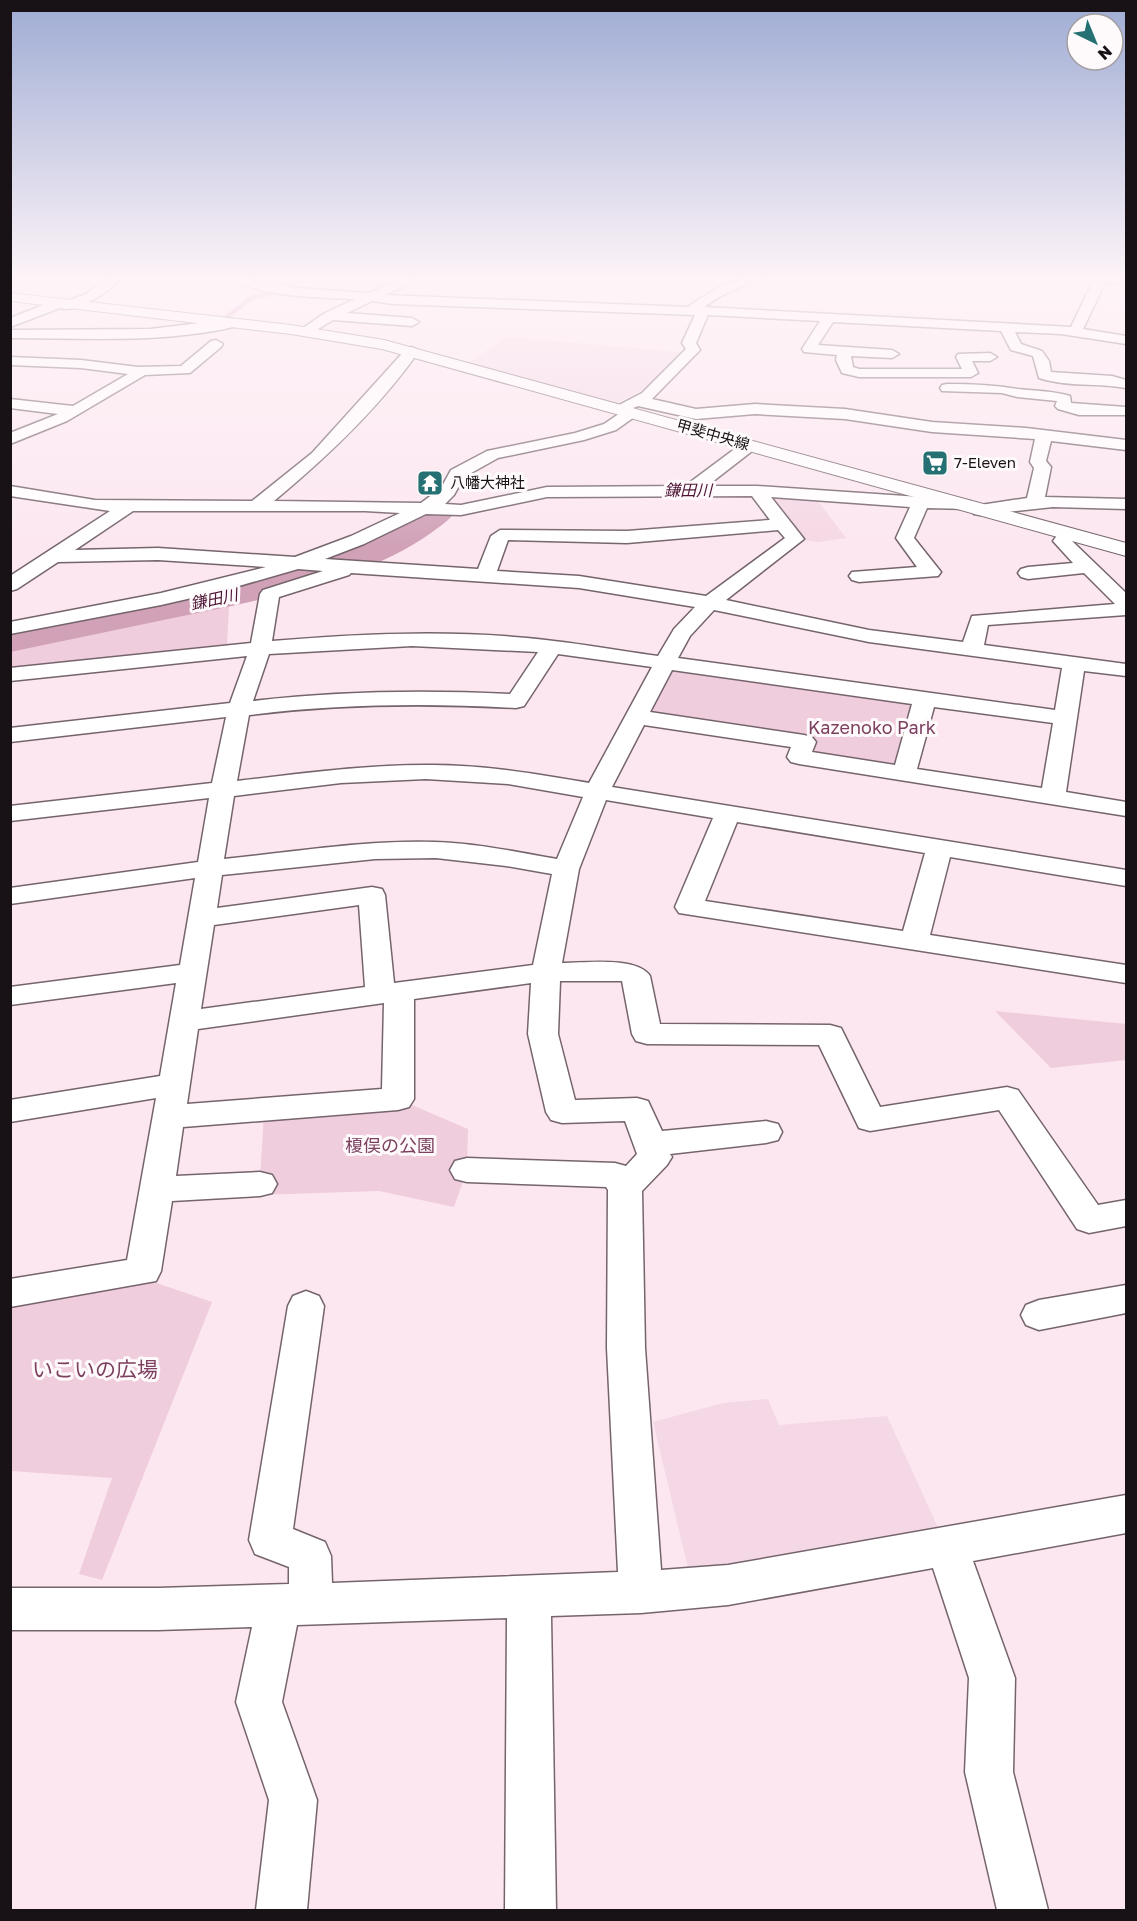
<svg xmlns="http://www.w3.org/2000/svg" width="1137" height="1921" font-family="'Golos Text','Noto Sans JP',sans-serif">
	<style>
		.built { fill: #f5d8e5 }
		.green { fill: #f0cddd }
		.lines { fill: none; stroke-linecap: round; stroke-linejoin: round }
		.stream { stroke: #d1a1b7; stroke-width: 4.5 }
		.river { fill: #d1a1b7; fill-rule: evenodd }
		.minor-casing { stroke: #75646c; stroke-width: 3 }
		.major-casing { stroke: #75646c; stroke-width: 2 }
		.minor { fill: #fff; fill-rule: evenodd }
		.major { fill: #fff; fill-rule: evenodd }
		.labels { text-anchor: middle; stroke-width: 6; stroke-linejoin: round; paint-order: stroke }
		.far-street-label { font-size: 15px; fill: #181115; stroke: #fefafc }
		.far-poi-label { font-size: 15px; fill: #181115; stroke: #fefafc; text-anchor: start }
		.far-water-label { font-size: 16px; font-style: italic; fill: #4d1535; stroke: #fefafc }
		.park-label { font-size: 18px; fill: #7d405f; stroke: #fefafc }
		.near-park-label { font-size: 21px; fill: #7d405f; stroke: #fefafc }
	</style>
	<rect width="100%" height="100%" fill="#fce7f0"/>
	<g class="built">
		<path d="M 507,337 L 690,353 L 654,383 L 616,404 L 466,364 Z"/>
		<path d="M 757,491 L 815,497 L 846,538 L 818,542 L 795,539 Z"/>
		<path d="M 768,1399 L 779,1425 L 887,1416 L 947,1547 L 688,1568 L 653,1422 L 723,1403 Z"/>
	</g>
	<g class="green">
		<path d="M 211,607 L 229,607 L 227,644 L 11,668 L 11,647 Z"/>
		<path d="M 669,664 L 913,698 L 905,770 L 810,754 L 808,741 L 642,715 Z"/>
		<path d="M 995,1011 L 1126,1024 L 1126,1060 L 1051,1068 Z"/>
		<path d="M 398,1099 L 468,1129 L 467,1170 L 454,1207 L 379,1191 L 259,1195 L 264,1114 Z"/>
		<path d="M 142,1278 L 212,1302 L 102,1580 L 79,1574 L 112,1478 L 11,1471 L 10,1297 Z"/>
	</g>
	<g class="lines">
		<g class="stream">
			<path d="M 696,313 L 700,314 L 703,308 L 728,291"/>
			<path d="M 217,325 L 251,298 L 278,292"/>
		</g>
		<path class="river" d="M 439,502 L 451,505 L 455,512 C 449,521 440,526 431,533 C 360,584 240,604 154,622 C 106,632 58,642 10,652 L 10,629 L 245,581 L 315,562 L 393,529 L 427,505 Z"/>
		<defs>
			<g id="minor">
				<path d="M 107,279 L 120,279 C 110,291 76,314 60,308 L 10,327 L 10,318 L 51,302 L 61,303 L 86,294 Z"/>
				<path d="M 236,279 L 253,279 L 297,288 L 369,293 L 400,279 L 415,279 L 413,282 L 385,295 L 688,307 C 708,293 728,279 753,279 L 751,282 L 717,298 L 704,307 L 1071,327 L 1094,279 L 1126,279 L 1126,284 L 1105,283 L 1083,329 L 1126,336 L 1126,344 L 1061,334 L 1015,332 L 1021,344 L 1042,351 L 1049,361 L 1051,372 L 1112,376 L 1126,380 L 1126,388 C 1098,383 1066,387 1039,378 L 1033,356 L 1011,350 L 1001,331 L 833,322 L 818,345 L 892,350 L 899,354 L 892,358 L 851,356 L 853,367 L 859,369 L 962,369 L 956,357 L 958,354 L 990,353 L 997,357 L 990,361 L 972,361 L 978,373 L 971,377 L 859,377 L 842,373 L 836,360 L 837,355 L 804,352 L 802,349 L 820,321 L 708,315 L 696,343 L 700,350 L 652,399 L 696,409 L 755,404 L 845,409 L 932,422 L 1026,428 L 1126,440 L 1126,450 L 1051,441 L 1046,461 L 1051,467 L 1045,497 L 1126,499 L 1126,509 L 1053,507 L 980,515 L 974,514 L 971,510 L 974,506 L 1027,498 L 1034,468 L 1030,462 L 1035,439 L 932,432 L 845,419 L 755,414 L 696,419 L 638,406 L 633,408 L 640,412 L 637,415 L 616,430 L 584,440 L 498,458 L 464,477 L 454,495 L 445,504 L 461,505 L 547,487 L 685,486 L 744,442 L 750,440 L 758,445 L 756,448 L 707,486 L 757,486 L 964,500 L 970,501 L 973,505 L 970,509 L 927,508 L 914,538 L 941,572 L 938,576 L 859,582 L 852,580 L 849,576 L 852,572 L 917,567 L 896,538 L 910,507 L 771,497 L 804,539 L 726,600 L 869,630 L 963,642 L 972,616 L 1115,604 L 1084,573 L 1028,579 L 1021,577 L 1018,573 L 1021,569 L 1028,567 L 1073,563 L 1053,541 C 1059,532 1065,527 1075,530 L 1078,534 L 1072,541 L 1126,593 L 1126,615 L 988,625 L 984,645 L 1126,664 L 1126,676 L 1084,671 L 1066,792 L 1126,802 L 1126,816 L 799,764 L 791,762 L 787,757 L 791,747 L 644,725 L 612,787 L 1126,870 L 1126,886 L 950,857 L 930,935 L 1126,965 L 1126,983 L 679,913 L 675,907 L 713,818 L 606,800 L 579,869 L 562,963 C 584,963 637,956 650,976 L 660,1024 L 830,1025 L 841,1028 L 880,1107 L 1007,1087 L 1018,1090 L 1098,1205 L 1126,1200 L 1126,1226 L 1089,1233 L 1077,1229 L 999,1110 L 870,1131 L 859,1128 L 819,1045 L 647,1044 L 636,1041 L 632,1034 L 622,981 L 560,981 L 558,1034 L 575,1100 L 637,1098 L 648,1101 L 662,1131 L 766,1121 L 778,1124 L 782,1132 L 778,1140 L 766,1143 L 670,1154 L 672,1157 L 667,1165 L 642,1191 L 645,1348 L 661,1570 L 728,1565 L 1126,1495 L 1126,1533 L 973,1561 L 1015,1678 L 1013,1772 L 1048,1910 L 997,1910 L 965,1772 L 969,1678 L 933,1568 L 728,1605 L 641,1613 L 551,1616 L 556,1910 L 505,1910 L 507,1618 L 297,1625 L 282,1702 L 317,1800 L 307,1910 L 256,1910 L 269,1800 L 236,1702 L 252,1627 L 158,1630 L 10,1630 L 10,1588 L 158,1588 L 289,1584 L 289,1567 L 255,1554 L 249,1540 L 288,1306 L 293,1296 L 306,1291 L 319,1296 L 324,1306 L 293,1529 L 325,1542 L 331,1556 L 332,1583 L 618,1572 L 607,1348 L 608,1190 L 606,1187 L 467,1182 L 455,1179 L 450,1170 L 455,1161 L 467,1158 L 615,1163 L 626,1166 L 637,1154 L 625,1121 L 562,1123 L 551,1120 L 546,1112 L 528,1034 L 531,983 L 414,999 L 414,1099 L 409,1107 L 398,1110 L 183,1127 L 176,1176 L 260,1172 L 272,1175 L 277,1184 L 272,1193 L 260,1196 L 172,1201 L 161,1271 L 156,1281 L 10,1307 L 10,1279 L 127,1260 L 156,1098 L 10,1122 L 10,1100 L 160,1076 L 176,983 L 10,1005 L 10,987 L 180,965 L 195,878 L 10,904 L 10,888 L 198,862 L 209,798 L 10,821 L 10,806 L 212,783 L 226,717 L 10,742 L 10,728 L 230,703 L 247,656 L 10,681 L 10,668 L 251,643 L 260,594 L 263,590 L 323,571 L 298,569 L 218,592 L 161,605 L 10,634 L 10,622 L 161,593 L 266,567 L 158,560 L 58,562 L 17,589 L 10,591 L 10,576 L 110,511 L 10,496 L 10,486 L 95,500 L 252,501 L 312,453 L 407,348 L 412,347 L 419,351 C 379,408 327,457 274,501 L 421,503 L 441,488 L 451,470 L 487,451 L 575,433 L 604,424 L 626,409 L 619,405 L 642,393 L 686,349 L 682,343 L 695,315 L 393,304 L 372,301 L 347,313 L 412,318 L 419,322 L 412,326 L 333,320 L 308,335 L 301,331 L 303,328 L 325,313 L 355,299 C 328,298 255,297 236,279 ZM 752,496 L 770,520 L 627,531 L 500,530 L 491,536 L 478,569 L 325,559 L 364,544 L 426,514 L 461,515 L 547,497 ZM 133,511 L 365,511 L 400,513 L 351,536 L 295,557 L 158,548 L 75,550 ZM 778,530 L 785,538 L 706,596 L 579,576 L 497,571 L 508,540 L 627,543 ZM 351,573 L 579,588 L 695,607 L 674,629 L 658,656 C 615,650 571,642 527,638 C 443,630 357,634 272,641 L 279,597 L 349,575 ZM 714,610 L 869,642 L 1062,668 L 1055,710 L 678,658 L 690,636 ZM 412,646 L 538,652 L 510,694 C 424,690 339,691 253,701 L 269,654 ZM 558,654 L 652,667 L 589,783 C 535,774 480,764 425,765 C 362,765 299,774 237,781 L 249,715 C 338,704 427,703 516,708 L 524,706 ZM 672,670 L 912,704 L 895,765 L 812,752 L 816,742 L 812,737 L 804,735 L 650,712 ZM 934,707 L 1053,723 L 1042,788 L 917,769 ZM 426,779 L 508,784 L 583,797 L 557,859 C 517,852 475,843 434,842 C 364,840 294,852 224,859 L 234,796 L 341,783 ZM 737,822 L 925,853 L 903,931 L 705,901 ZM 436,858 L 506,866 L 552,874 L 533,965 L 394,983 L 385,895 L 382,889 L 372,887 L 217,908 L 222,875 L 375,859 ZM 359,905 L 365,987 L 201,1009 L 214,925 ZM 384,1003 L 382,1089 L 187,1104 L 198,1029 Z"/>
				<path d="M 233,319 L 240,323 L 238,326 C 164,344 85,338 10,338 L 10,330 L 150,329 Z"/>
				<path d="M 216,340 L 223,344 L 221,347 L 190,373 L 145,375 L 67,421 L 10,444 L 10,433 L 58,414 L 10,408 L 10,399 L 73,406 L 128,374 L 81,368 L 10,365 L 10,357 L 81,360 L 138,367 L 181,366 L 211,341 Z"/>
				<path d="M 947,384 C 972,384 994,385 1018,389 C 1036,391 1053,391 1070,396 L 1071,403 L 1126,407 L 1126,415 L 1079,415 L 1058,409 L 1055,406 L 1057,401 L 1017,397 L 1002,393 L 942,391 L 940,388 L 942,385 Z"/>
				<path d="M 1126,1285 L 1126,1313 L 1039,1330 L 1026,1325 L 1021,1315 L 1026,1305 L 1039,1300 Z"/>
			</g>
			<path id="major" d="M 10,293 L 291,325 L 384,340 L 1126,543 L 1126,556 L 382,349 L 291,334 L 10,301 Z"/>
		</defs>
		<use href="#minor" class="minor-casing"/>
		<use href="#major" class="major-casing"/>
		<use href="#minor" class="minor"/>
		<use href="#major" class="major"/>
	</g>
	<linearGradient id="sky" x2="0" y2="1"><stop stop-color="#9facd4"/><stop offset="0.51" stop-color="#fef4f8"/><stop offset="1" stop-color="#fef4f8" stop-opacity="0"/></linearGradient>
	<rect width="1137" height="547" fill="url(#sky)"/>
	<defs>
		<symbol id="supermarket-square" viewBox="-11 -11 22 22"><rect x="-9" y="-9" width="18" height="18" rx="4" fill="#257073" stroke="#fefafc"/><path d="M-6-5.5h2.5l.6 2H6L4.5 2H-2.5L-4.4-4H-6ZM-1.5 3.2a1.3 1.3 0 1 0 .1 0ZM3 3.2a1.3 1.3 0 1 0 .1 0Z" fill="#fff"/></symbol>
		<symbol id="temple-square" viewBox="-11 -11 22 22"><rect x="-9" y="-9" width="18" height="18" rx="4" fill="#257073" stroke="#fefafc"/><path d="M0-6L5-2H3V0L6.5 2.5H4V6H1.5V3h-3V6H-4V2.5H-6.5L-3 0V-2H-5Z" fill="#fff"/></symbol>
	</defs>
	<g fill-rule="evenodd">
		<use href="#supermarket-square" x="920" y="448" width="30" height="30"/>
		<use href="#temple-square" x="415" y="468" width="30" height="30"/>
	</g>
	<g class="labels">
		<g class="far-street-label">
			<text transform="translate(713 435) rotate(16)" y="5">甲斐中央線</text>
		</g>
		<g class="far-poi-label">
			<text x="954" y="468">7-Eleven</text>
			<text x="450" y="488">八幡大神社</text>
		</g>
		<g class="far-water-label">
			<text x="688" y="496">鎌田川</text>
			<text transform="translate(214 599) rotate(-12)" y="6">鎌田川</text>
		</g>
		<g class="park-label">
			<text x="872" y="734">Kazenoko Park</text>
			<text x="390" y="1152">榎俣の公園</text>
		</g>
		<g class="near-park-label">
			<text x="95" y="1377">いこいの広場</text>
		</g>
	</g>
	<rect width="1137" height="1921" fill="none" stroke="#181115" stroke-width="24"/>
	<g transform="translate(1095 42) rotate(137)"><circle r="28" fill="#fefafc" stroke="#a29da0" stroke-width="1.5"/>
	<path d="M0-4.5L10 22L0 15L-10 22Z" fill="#257073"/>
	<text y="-9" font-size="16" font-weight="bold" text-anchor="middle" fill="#181115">N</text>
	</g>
</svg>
